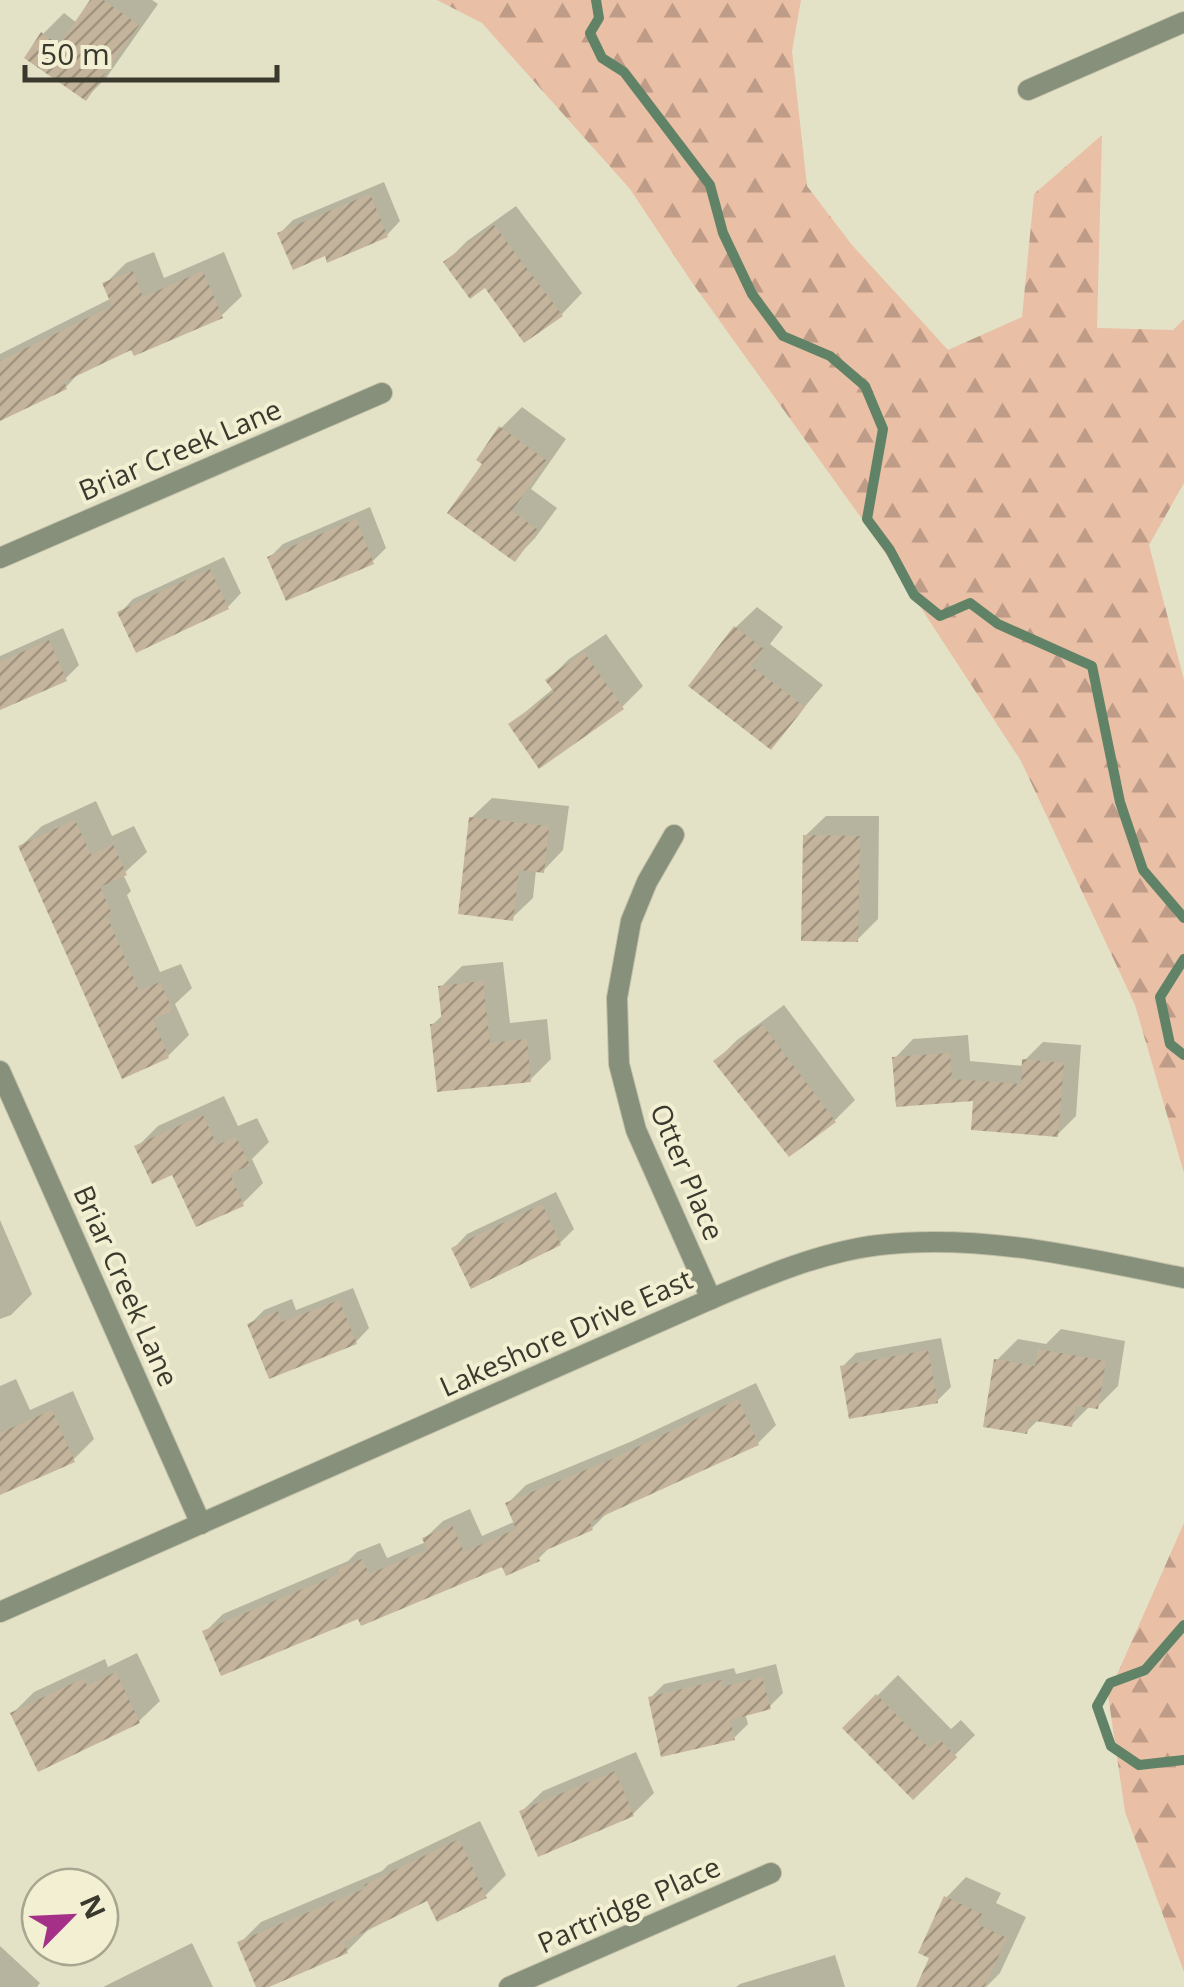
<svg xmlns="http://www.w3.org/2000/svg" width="1184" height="1987" font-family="'Open Sans',sans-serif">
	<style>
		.forest { fill: url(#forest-firs) }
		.shadow { fill: #0003 }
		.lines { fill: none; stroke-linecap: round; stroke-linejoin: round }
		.stream { stroke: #608266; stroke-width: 10 }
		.building { fill: url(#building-hatch) }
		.street-casing { stroke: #c2c0a8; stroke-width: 22 }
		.street { stroke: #86907a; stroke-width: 20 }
		.labels { text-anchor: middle; stroke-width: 8; stroke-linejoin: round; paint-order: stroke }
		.street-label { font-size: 28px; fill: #3a392e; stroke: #f2efd2 }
	</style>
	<defs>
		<pattern id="forest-firs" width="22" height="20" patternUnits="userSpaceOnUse" patternTransform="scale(2.5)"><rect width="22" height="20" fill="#e9bfa5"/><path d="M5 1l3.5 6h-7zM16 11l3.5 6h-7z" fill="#be9c87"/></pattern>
		<pattern id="building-hatch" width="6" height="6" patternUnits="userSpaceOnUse" patternTransform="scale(2.5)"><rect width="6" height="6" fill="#c4b49c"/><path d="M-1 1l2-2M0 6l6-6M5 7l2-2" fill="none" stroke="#a09380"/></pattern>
	</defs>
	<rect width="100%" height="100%" fill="#e4e2c6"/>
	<g class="forest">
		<path d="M 437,0 L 801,0 L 792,51 L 807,186 L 852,245 L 948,350 L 1022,317 L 1034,194 L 1102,135 L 1097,328 L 1173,330 L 1184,319 L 1184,483 L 1149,545 L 1184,680 L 1184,1173 L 1135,1005 L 1021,761 L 872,533 L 691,281 L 630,189 L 482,23 Z"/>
		<path d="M 1184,1523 L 1184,1972 L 1125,1812 L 1108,1695 Z"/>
	</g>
	<g class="shadow">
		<path d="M 93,0 L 152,0 L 158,4 L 106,78 L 86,98 L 43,34 L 64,13 L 77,23 Z"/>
		<path d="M 384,182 L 400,221 L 387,235 L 280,233 L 293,220 Z"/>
		<path d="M 516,206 L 582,293 L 562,314 L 525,340 L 485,285 L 446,262 L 467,241 Z"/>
		<path d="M 154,252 L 164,278 L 224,252 L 242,296 L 221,316 L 132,346 L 81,371 L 66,387 L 0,418 L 0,354 L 112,298 L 105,284 L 126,263 Z"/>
		<path d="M 522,407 L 566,439 L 531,489 L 557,508 L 535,538 L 515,559 L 485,464 L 501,428 Z"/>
		<path d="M 370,507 L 386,548 L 373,561 L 270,557 L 283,544 Z"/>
		<path d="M 224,557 L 241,593 L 228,607 L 120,613 L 133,599 Z"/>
		<path d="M 757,607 L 783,627 L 770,644 L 823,685 L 771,747 L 692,685 L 736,627 Z"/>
		<path d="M 63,628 L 79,665 L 65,679 L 0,707 L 0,656 Z"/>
		<path d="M 606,634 L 643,686 L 622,707 L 511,724 L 554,688 L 548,680 L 569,659 Z"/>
		<path d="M 492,798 L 569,806 L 563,850 L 543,871 L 536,870 L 533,898 L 512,918 L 471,818 Z"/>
		<path d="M 96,801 L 112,836 L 134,826 L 147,852 L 123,874 L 131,891 L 127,895 L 160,972 L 181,964 L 192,988 L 175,1004 L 189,1035 L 168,1056 L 21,846 L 42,826 Z"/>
		<path d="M 826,816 L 879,816 L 878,919 L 857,940 L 805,836 Z"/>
		<path d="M 503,962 L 510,1023 L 547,1019 L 551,1059 L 530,1080 L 432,1025 L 444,1014 L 441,987 L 462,966 Z"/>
		<path d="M 784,1005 L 855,1100 L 834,1121 L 716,1061 L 737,1040 Z"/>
		<path d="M 968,1035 L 970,1061 L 1024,1066 L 1025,1060 L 1043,1042 L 1081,1045 L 1076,1116 L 1057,1135 L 895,1058 L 913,1039 Z"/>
		<path d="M 224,1096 L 238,1126 L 257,1118 L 269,1142 L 252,1159 L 263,1183 L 242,1204 L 173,1171 L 137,1147 L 158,1126 Z"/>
		<path d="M 556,1192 L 574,1229 L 560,1243 L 454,1248 L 467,1234 Z"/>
		<path d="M 0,1220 L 32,1294 L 11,1315 L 0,1319 Z"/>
		<path d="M 353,1288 L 369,1328 L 356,1342 L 250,1324 L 264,1310 L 292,1299 L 296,1310 Z"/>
		<path d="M 1061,1329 L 1125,1341 L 1118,1386 L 1097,1407 L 1090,1406 L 1072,1424 L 1039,1419 L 1026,1432 L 997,1360 L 1018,1339 L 1046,1344 Z"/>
		<path d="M 941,1338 L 951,1387 L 937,1401 L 842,1367 L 856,1353 Z"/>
		<path d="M 16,1379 L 30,1410 L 73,1391 L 94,1439 L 73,1460 L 0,1494 L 0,1386 Z"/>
		<path d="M 756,1383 L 776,1425 L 758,1443 L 609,1511 L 592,1528 L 552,1545 L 538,1559 L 503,1564 L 359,1615 L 205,1632 L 223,1614 L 348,1561 L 357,1552 L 380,1543 L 387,1558 L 426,1542 L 425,1538 L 443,1521 L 470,1509 L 482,1536 L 516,1521 L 508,1503 L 526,1485 L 630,1442 Z"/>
		<path d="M 137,1653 L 160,1701 L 139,1721 L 13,1713 L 34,1692 L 105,1659 L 108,1667 Z"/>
		<path d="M 776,1664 L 783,1693 L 769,1707 L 745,1713 L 748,1724 L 734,1738 L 650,1698 L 664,1684 L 734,1668 L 736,1674 Z"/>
		<path d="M 898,1675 L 951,1729 L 961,1720 L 975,1735 L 913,1797 L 845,1728 Z"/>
		<path d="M 636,1752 L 654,1793 L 633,1814 L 522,1811 L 543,1791 Z"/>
		<path d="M 480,1821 L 506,1875 L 485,1896 L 428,1898 L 368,1930 L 347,1951 L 259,1987 L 240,1943 L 261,1922 L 382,1871 L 388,1865 Z"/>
		<path d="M 966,1877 L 1001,1893 L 996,1903 L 1026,1917 L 1000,1973 L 986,1987 L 919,1987 L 933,1957 L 946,1898 Z"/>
		<path d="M 192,1943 L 213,1987 L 104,1987 L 105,1986 Z"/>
		<path d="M 0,1946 L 40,1983 L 37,1987 L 0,1987 Z"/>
		<path d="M 835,1955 L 845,1987 L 736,1987 L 740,1984 Z"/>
	</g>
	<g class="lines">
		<g class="stream">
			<path d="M 596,0 L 599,18 L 590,33 L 602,58 L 624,72 L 710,185 L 723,233 L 752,294 L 783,336 L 830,356 L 865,386 L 883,429 L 867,519 L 890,550 L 914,595 L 940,616 L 970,603 L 998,624 L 1092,666 L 1120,802 L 1143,870 L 1184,918"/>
			<path d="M 1184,959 L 1160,997 L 1170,1044 L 1184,1055"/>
			<path d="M 1184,1625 L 1145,1670 L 1110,1683 L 1097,1706 L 1111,1746 L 1139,1765 L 1184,1760"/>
		</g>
	</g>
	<g class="building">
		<path d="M 90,0 L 103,0 L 139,25 L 86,101 L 24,58 L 41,32 L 59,45 Z"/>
		<path d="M 370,194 L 388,237 L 327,263 L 325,256 L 293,270 L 277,233 Z"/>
		<path d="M 494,225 L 563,316 L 524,343 L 485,288 L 470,299 L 443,262 Z"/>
		<path d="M 133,271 L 143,297 L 203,271 L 223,318 L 134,356 L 131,350 L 64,382 L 67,389 L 0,421 L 0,361 L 112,306 L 102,283 Z"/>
		<path d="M 499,426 L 547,461 L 512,511 L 538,530 L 515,562 L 447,513 L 482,464 L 476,460 Z"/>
		<path d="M 356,519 L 374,564 L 286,601 L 267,557 Z"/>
		<path d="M 210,569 L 229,609 L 136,653 L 117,612 Z"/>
		<path d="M 734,626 L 764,649 L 751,666 L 805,707 L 771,750 L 688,686 Z"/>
		<path d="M 49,640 L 67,681 L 0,710 L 0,662 Z"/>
		<path d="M 584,652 L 624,709 L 539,769 L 508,724 L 554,692 L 545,680 Z"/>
		<path d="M 469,817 L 549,826 L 544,873 L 519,870 L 513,921 L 458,914 Z"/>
		<path d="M 75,820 L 91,855 L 113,844 L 127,875 L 100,887 L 112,914 L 107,916 L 139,991 L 160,982 L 173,1011 L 153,1019 L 169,1058 L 122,1079 L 18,846 Z"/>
		<path d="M 803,835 L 860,836 L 858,942 L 801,941 Z"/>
		<path d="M 483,981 L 490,1043 L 527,1039 L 531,1082 L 437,1092 L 430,1024 L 442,1023 L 438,986 Z"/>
		<path d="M 762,1024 L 836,1122 L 789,1157 L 713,1061 Z"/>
		<path d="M 950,1053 L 952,1079 L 1021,1084 L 1022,1059 L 1064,1063 L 1058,1137 L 971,1130 L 973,1101 L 896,1107 L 892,1057 Z"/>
		<path d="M 203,1115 L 217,1145 L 236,1137 L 250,1165 L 230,1174 L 244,1206 L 196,1227 L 172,1175 L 152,1184 L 134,1146 Z"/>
		<path d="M 542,1204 L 561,1245 L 471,1289 L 451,1248 Z"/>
		<path d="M 339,1300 L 357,1344 L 269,1379 L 247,1324 L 278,1311 L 282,1322 Z"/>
		<path d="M 1038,1349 L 1106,1361 L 1098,1409 L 1076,1406 L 1072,1427 L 1029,1420 L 1027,1434 L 983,1427 L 994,1359 L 1035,1366 Z"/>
		<path d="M 928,1350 L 938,1403 L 849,1419 L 840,1366 Z"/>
		<path d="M 738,1399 L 759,1445 L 590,1522 L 593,1530 L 537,1554 L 540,1561 L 506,1576 L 502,1567 L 361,1626 L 358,1619 L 221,1676 L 202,1631 L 339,1574 L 337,1569 L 362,1559 L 369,1574 L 427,1550 L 422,1538 L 452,1525 L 464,1552 L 516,1529 L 505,1503 L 610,1460 Z"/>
		<path d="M 52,1410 L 75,1462 L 0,1495 L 0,1433 Z"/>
		<path d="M 116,1672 L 140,1723 L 38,1772 L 10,1713 L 84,1678 L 87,1686 Z"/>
		<path d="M 762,1677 L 771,1709 L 730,1720 L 735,1740 L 661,1757 L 648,1697 L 721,1680 L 722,1687 Z"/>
		<path d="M 876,1694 L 929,1748 L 939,1739 L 957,1757 L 913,1800 L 842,1728 Z"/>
		<path d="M 615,1771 L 634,1816 L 538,1857 L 519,1811 Z"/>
		<path d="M 459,1839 L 487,1898 L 437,1922 L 427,1901 L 344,1942 L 348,1953 L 269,1987 L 256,1987 L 237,1942 L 366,1888 L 364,1885 Z"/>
		<path d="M 944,1896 L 982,1914 L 977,1924 L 1007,1938 L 984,1987 L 916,1987 L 929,1958 L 918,1953 Z"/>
	</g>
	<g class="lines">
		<defs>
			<g id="street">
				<path d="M 1028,90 L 1184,22"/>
				<path d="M 0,558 L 382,393"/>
				<path d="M 674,835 L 647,882 L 631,921 L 617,998 L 619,1064 L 636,1130 L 711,1299"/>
				<path d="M 0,1071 L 201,1524"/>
				<path d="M 0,1612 L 711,1299 C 765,1276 821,1252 879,1245 C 982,1233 1084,1258 1184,1278"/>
				<path d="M 509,1987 L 771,1873"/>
			</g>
		</defs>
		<use href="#street" class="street-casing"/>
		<use href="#street" class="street"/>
	</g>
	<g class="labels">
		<g class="street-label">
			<text transform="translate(180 450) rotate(-23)" y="10">Briar Creek Lane</text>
			<text transform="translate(687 1172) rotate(67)" y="10">Otter Place</text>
			<text transform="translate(126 1286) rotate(66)" y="10">Briar Creek Lane</text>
			<text transform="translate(566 1333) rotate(-24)" y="10">Lakeshore Drive East</text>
			<text transform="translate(629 1905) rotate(-24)" y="10">Partridge Place</text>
		</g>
	</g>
	<g transform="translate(70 1917) rotate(66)"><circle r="48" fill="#f2efd2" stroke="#a8a690" stroke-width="2.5"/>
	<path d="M0-8L18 38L0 25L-18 38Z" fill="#a53088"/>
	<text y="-15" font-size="28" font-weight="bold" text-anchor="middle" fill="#3a392e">N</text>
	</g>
	<path d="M25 65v15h252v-15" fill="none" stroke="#3a392e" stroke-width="5"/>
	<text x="40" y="65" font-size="30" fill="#3a392e" stroke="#f2efd2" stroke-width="8" paint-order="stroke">50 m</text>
</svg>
